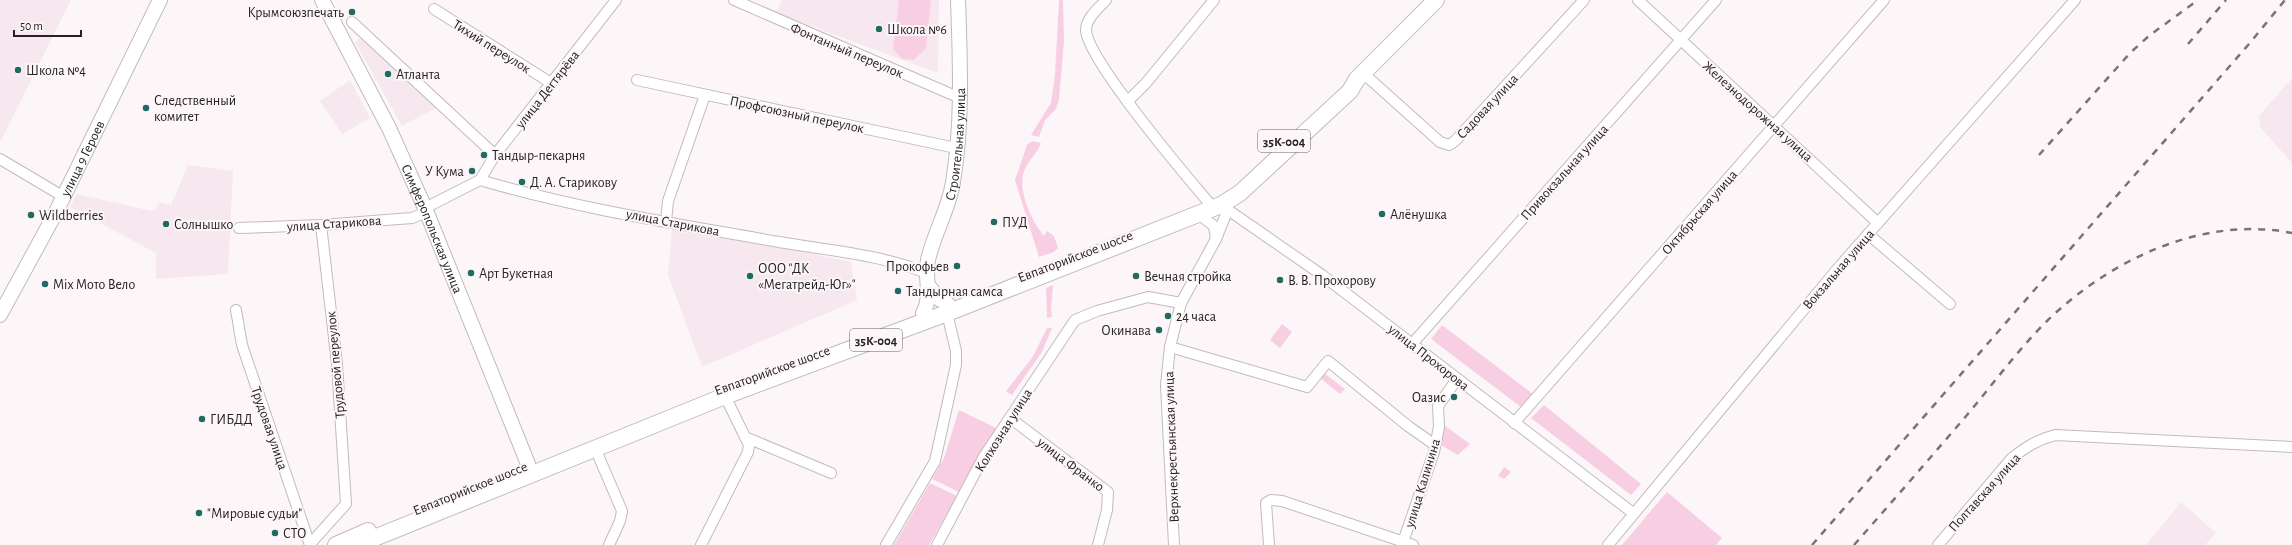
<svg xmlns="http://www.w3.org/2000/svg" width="2292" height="545" font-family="'Alegreya Sans',sans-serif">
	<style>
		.built { fill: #f7e8ef }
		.green { fill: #f7cee2 }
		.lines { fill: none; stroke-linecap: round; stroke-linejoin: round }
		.street-casing { stroke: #c2bbbe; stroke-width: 12 }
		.secondary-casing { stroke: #c2bbbe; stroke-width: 16 }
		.primary-casing { stroke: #c2bbbe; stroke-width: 18 }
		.street { stroke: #fff; stroke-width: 10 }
		.secondary { stroke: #fff; stroke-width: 14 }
		.primary { stroke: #fff; stroke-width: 16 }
		.rail { stroke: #787476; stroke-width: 2.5; stroke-dasharray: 7 7; stroke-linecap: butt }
		.poi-dot { fill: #206a62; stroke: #fcf6f9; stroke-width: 1.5 }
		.labels { text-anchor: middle; stroke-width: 4; stroke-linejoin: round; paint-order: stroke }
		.shield { fill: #fcf6f9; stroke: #666264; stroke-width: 1 }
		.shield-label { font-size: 13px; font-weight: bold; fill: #252224 }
		.poi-label { font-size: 14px; fill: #252224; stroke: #fcf6f9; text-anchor: start }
		.street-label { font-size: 14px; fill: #252224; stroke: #fcf6f9 }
	</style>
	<rect width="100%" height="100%" fill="#fcf6f9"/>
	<g class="built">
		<path d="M 0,0 L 71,0 L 1,141 L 0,140 Z"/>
		<path d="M 782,0 L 939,0 L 938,73 L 776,13 Z"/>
		<path d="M 362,36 L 437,107 L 402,126 L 355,42 Z"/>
		<path d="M 2292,78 L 2292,163 L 2260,127 L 2259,116 Z"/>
		<path d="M 350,80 L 370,118 L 342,134 L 320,101 Z"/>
		<path d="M 188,165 L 233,171 L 228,274 L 156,279 L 156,253 L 70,207 L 77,194 L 152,211 L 156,209 L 159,202 L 171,205 Z"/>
		<path d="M 672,230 L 794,250 L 851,262 L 857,300 L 702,367 L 668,275 Z"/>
		<path d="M 2181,502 L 2216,533 L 2205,545 L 2146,545 Z"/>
	</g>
	<g class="green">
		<path d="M 899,0 L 931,0 L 926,48 L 914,60 L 902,59 L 893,49 Z"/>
		<path d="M 1059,0 L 1063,0 L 1064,41 L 1059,99 L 1056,109 L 1045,120 L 1039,137 L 1031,135 L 1051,103 L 1055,75 Z"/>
		<path d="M 1032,141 L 1041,143 C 1037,153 1031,158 1026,167 C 1015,186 1031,220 1044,236 L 1047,231 L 1054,236 L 1058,248 L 1054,252 L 1039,257 L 1015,180 L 1027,145 Z"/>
		<path d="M 1053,285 L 1051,309 L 1052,317 L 1047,318 L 1046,288 Z"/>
		<path d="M 1282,324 L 1292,332 L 1280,348 L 1270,340 Z"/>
		<path d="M 1442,325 L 1533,394 L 1521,407 L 1431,339 Z"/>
		<path d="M 1047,328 L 1052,328 L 1042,352 L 1012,395 L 1006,391 L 1032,358 Z"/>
		<path d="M 1324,373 L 1345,389 L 1340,394 L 1320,378 Z"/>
		<path d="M 1544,405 L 1641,484 L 1631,495 L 1531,418 Z"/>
		<path d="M 959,410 L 998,429 L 959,492 L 932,479 L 944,458 Z"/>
		<path d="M 1445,426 L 1470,444 L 1458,455 L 1439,444 Z"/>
		<path d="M 1504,467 L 1511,472 L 1504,479 L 1498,476 Z"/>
		<path d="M 930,483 L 957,496 L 929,545 L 894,545 Z"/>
		<path d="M 1667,492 L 1722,538 L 1716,545 L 1622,545 Z"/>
	</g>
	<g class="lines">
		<defs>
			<g id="street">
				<path d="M 734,0 L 960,98"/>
				<path d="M 1106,0 C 1099,8 1086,18 1086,30 C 1087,59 1186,176 1210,204"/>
				<path d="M 1638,0 L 1878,223"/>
				<path d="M 434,9 L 551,83"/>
				<path d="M 352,22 L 495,155"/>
				<path d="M 1363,73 L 1440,142 L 1449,145 L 1455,141 L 1584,0"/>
				<path d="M 637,80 L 956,148"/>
				<path d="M 1128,101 L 1146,83 L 1214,0"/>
				<path d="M 0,159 L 64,197"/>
				<path d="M 480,180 L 495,155 L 616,0"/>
				<path d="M 1221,205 L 1322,275 L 1633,513"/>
				<path d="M 425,208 L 480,180 C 578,209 679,224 779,242 C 825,250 884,255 926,273"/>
				<path d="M 1199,214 L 1214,226 L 1216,239"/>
				<path d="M 666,222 L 668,201 L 705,95"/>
				<path d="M 239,228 L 321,225 L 412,218 L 427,212"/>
				<path d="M 1868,234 L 1950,304"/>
				<path d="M 236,310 L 242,345 L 310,545"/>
				<path d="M 1412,344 L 1716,0"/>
				<path d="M 1170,347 L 1307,387 L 1328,361 L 1408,426 L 1435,445"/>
				<path d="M 1010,418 L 1108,492 L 1107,510 L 1098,545"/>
				<path d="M 1514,423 L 1884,0"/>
				<path d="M 745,437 L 831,473"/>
				<path d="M 595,448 L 622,511 L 620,521 L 609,545"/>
				<path d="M 310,544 L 346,504 L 337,364 L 321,225"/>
				<path d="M 701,545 L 748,452 L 749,445 L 725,396"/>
				<path d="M 886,545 L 935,461 L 956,365 L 956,351 L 947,313"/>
				<path d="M 937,545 L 983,458 L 1075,320 L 1097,311 L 1148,297 L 1181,303"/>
				<path d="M 1174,545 L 1166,385 L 1170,347 L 1181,303 L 1216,239 L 1228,209"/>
				<path d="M 1269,545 L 1266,503 L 1271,500 L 1282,501 L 1413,545"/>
				<path d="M 1402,545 L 1434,452 L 1439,427 L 1438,406 L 1457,379"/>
				<path d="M 1608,545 L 1839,267 L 2075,0"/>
				<path d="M 1938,545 L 2012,458 C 2026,447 2037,440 2055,435 L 2292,447"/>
			</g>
			<g id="secondary">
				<path id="s1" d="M 322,0 L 389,128 L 425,208 L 528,464"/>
				<path d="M 928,285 L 939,299 L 948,304"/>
				<path id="s2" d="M 923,313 C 933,296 924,278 928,260 C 934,233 949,209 953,182 C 963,122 960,60 958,0"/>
				<path id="s3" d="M 0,315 L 55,214 L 160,0"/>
			</g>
			<g id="primary">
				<path d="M 336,545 L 368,531"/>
				<path d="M 357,545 L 725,396 L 947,313 L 1221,205 L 1240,193 L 1350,91 L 1357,79 L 1436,0"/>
			</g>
		</defs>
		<use href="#street" class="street-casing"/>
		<use href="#secondary" class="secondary-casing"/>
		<use href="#primary" class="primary-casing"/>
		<use href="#street" class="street"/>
		<use href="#secondary" class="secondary"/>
		<use href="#primary" class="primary"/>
		<g class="rail">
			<path d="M 2188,44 L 2226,0"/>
			<path d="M 2039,155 L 2131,52 L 2150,35 L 2198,0"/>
			<path d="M 1812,545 L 2249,44 L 2285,0"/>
			<path d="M 1854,545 C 1892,502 1930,458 1967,415 C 1993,384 2017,351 2046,322 C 2108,261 2202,215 2292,233"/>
		</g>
	</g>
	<g class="poi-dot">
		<circle cx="352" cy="12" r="4"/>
		<circle cx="879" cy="29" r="4"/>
		<circle cx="18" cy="70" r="4"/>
		<circle cx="388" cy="74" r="4"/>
		<circle cx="146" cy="108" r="4"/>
		<circle cx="484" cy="155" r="4"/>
		<circle cx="472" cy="171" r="4"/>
		<circle cx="522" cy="182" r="4"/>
		<circle cx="1382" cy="214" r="4"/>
		<circle cx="31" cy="215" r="4"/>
		<circle cx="994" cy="222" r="4"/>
		<circle cx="166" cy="224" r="4"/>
		<circle cx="957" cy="266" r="4"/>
		<circle cx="471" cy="273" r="4"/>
		<circle cx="750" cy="276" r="4"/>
		<circle cx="1136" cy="276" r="4"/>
		<circle cx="1280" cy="280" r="4"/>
		<circle cx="45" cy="284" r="4"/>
		<circle cx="898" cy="291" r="4"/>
		<circle cx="1168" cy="316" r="4"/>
		<circle cx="1159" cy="330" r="4"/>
		<circle cx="1454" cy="397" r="4"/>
		<circle cx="202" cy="419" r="4"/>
		<circle cx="199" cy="513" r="4"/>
		<circle cx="275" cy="533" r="4"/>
	</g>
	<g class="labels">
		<g class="shield">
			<rect x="1258" y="130" width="52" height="22" rx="3"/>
			<rect x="850" y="329" width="52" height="22" rx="3"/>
		</g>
		<g class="shield-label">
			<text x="1284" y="146">35К-004</text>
			<text x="876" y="345">35К-004</text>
		</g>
		<g class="poi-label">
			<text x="344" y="17" text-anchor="end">Крымсоюзпечать</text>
			<text x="887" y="34">Школа №6</text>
			<text x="26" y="75">Школа №4</text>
			<text x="396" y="79">Атланта</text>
			<text x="154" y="105">Следственный<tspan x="154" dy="16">комитет</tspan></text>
			<text x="492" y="160">Тандыр-пекарня</text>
			<text x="464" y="176" text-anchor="end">У Кума</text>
			<text x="530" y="187">Д. А. Старикову</text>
			<text x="1390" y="219">Алёнушка</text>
			<text x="39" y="220">Wildberries</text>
			<text x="1002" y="227">ПУД</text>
			<text x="174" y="229">Солнышко</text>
			<text x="949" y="271" text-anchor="end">Прокофьев</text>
			<text x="758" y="273">ООО "ДК<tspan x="758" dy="16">«Мегатрейд-Юг»"</tspan></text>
			<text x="479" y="278">Арт Букетная</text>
			<text x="1144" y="281">Вечная стройка</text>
			<text x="1288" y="285">В. В. Прохорову</text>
			<text x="53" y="289">Mix Мото Вело</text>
			<text x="906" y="296">Тандырная самса</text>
			<text x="1176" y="321">24 часа</text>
			<text x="1151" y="335" text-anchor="end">Окинава</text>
			<text x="1446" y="402" text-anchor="end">Оазис</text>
			<text x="210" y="424">ГИБДД</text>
			<text x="207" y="518">"Мировые судьи"</text>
			<text x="283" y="538">СТО</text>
		</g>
		<g class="street-label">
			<text transform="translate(492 46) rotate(32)" y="5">Тихий переулок</text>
			<text transform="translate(847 50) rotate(23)" y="5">Фонтанный переулок</text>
			<text transform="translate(547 89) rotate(-52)" y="5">улица Дегтярёва</text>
			<text transform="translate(1487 106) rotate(-47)" y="5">Садовая улица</text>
			<text transform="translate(1758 111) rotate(42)" y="5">Железнодорожная улица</text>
			<text transform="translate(797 114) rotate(12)" y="5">Профсоюзный переулок</text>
			<text dy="5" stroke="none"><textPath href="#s2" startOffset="174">Строительная улица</textPath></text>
			<text dy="5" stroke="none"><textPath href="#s3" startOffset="177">улица 9 Героев</textPath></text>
			<text transform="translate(1564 172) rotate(-48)" y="5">Привокзальная улица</text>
			<text transform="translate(1699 212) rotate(-49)" y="5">Октябрьская улица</text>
			<text transform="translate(673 222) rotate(11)" y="5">улица Старикова</text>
			<text transform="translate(334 223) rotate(-4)" y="5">улица Старикова</text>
			<text dy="5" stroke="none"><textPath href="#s1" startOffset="254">Симферопольская улица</textPath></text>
			<text transform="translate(1075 256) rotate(-21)" y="5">Евпаторийское шоссе</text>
			<text transform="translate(1838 269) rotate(-49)" y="5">Вокзальная улица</text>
			<text transform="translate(1429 357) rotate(38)" y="5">улица Прохорова</text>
			<text transform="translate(335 365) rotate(-95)" y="5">Трудовой переулок</text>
			<text transform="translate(772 370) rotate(-20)" y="5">Евпаторийское шоссе</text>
			<text transform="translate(270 428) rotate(71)" y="5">Трудовая улица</text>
			<text transform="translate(1003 430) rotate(-58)" y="5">Колхозная улица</text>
			<text transform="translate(1171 447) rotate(-92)" y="5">Верхнекрестьянская улица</text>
			<text transform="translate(1071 464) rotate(37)" y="5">улица Франко</text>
			<text transform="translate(1422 483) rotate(-73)" y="5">улица Калинина</text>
			<text transform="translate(470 488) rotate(-22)" y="5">Евпаторийское шоссе</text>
			<text transform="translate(1984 492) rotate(-48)" y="5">Полтавская улица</text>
		</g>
	</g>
	<path d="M14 30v6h67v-6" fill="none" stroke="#252224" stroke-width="2"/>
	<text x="20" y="30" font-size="12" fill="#252224" stroke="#fcf6f9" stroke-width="3" paint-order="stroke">50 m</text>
</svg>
